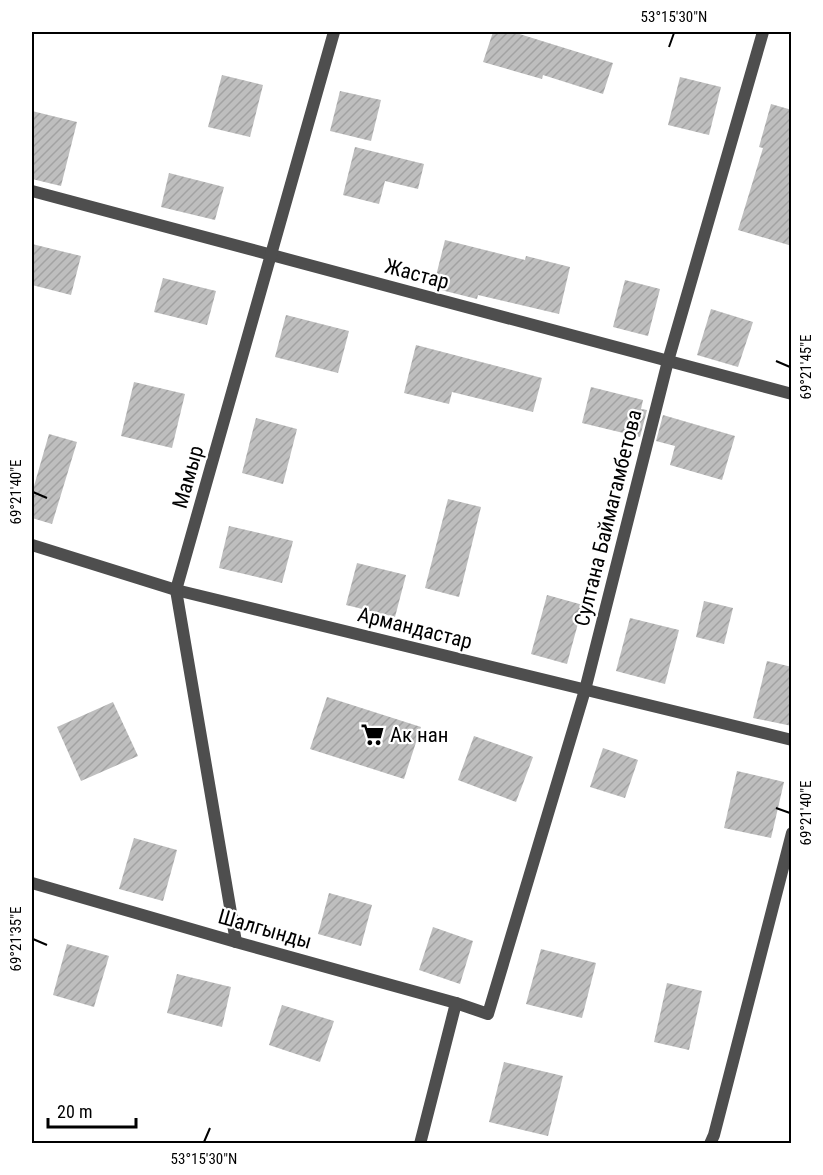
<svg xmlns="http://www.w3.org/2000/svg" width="823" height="1175" font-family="'Roboto Condensed',sans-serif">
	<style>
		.building { fill: url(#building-hatch) }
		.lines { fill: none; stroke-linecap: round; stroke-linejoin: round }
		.street { stroke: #4e4e4e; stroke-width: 12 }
		.ticks { fill: none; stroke: #000; stroke-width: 2 }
		.labels { text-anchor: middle; stroke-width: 4.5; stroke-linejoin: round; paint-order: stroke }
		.street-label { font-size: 21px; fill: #000; stroke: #fff }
		.poi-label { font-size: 21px; fill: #000; stroke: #fff; text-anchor: start }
		.neatline { fill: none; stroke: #000; stroke-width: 2 }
		.ticks-label { font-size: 15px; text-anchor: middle; fill: #000 }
	</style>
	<defs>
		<pattern id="building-hatch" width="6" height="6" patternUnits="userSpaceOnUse" patternTransform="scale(1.5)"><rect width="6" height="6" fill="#bebebe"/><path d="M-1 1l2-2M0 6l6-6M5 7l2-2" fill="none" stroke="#a2a2a2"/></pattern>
	</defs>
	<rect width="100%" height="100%" fill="#fff"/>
	<g class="building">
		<path d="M 493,32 L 513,32 L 613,63 L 603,94 L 543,75 L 542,79 L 483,62 Z"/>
		<path d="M 222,75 L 263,85 L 250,137 L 208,127 Z"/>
		<path d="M 680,77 L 721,87 L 709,135 L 668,125 Z"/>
		<path d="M 340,91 L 381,100 L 371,141 L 330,131 Z"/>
		<path d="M 771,104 L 792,110 L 792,246 L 738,230 L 763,148 L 759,147 Z"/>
		<path d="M 32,111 L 77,122 L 61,186 L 32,179 Z"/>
		<path d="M 355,147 L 424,164 L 418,189 L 385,181 L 379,204 L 343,195 Z"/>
		<path d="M 169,173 L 224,187 L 215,220 L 161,207 Z"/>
		<path d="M 445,240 L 525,260 L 526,256 L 570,267 L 559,314 L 478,295 L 477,299 L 433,288 Z"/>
		<path d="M 32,244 L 81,256 L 71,295 L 32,285 Z"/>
		<path d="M 163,278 L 216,291 L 207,325 L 154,312 Z"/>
		<path d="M 625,280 L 660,289 L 648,336 L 613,327 Z"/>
		<path d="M 711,309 L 753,322 L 738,367 L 697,355 Z"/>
		<path d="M 286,315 L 349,331 L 338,373 L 275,357 Z"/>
		<path d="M 416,345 L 542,378 L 533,412 L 452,392 L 449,404 L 404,393 Z"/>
		<path d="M 134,382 L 185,394 L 172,448 L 121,436 Z"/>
		<path d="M 591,387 L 643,400 L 641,409 L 647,410 L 640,437 L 582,423 Z"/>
		<path d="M 663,415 L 735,436 L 722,480 L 670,465 L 675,446 L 656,441 Z"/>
		<path d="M 256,418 L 297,429 L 283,484 L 242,473 Z"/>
		<path d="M 49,434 L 77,442 L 52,524 L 32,518 L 32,493 Z"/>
		<path d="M 448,499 L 481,507 L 459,597 L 425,588 Z"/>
		<path d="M 229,526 L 293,541 L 282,583 L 219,568 Z"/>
		<path d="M 357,563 L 406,575 L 395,617 L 346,605 Z"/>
		<path d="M 547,595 L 583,605 L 567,664 L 531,654 Z"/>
		<path d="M 704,601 L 733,608 L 724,644 L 696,637 Z"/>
		<path d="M 630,618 L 679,630 L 665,684 L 616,671 Z"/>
		<path d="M 767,661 L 792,667 L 792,726 L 753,718 Z"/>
		<path d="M 327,697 L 421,727 L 404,779 L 310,749 Z"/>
		<path d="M 113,702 L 138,756 L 81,781 L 57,727 Z"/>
		<path d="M 474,736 L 533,757 L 516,802 L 458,780 Z"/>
		<path d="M 603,748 L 638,760 L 625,798 L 590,787 Z"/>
		<path d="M 737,771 L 784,782 L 771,838 L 724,828 Z"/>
		<path d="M 134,838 L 177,850 L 163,901 L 119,889 Z"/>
		<path d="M 329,893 L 372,905 L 361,946 L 318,934 Z"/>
		<path d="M 433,927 L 473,941 L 460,984 L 419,970 Z"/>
		<path d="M 67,944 L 109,956 L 94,1007 L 53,995 Z"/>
		<path d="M 541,949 L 596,963 L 582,1018 L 526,1004 Z"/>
		<path d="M 177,974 L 231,987 L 222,1027 L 167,1013 Z"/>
		<path d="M 667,983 L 702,991 L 689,1050 L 654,1042 Z"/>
		<path d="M 282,1005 L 334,1021 L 320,1062 L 269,1045 Z"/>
		<path d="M 504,1062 L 563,1076 L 548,1136 L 489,1122 Z"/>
	</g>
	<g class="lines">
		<g class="street">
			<path d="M 32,191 L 792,394"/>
			<path d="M 32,545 L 176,590 L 792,740"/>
			<path d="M 32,883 L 236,942 L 456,1003 L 488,1014 L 585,690 L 668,361 L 763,32"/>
			<path d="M 236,942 L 176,590 L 334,32"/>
			<path d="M 420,1144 L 456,1003"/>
			<path d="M 710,1144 L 714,1135 L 792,833"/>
		</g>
	</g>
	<path class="ticks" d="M 669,47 L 674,33M 776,361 L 790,367M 33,492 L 47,498M 776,808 L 790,813M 33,939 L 47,945M 204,1142 L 210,1128"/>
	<defs>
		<symbol id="supermarket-bare" viewBox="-9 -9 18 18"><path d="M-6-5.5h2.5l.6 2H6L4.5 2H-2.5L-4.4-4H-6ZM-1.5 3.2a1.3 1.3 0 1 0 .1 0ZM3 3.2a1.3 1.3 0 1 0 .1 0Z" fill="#000" stroke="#fff" stroke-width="2.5" paint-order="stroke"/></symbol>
	</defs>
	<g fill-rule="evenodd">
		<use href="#supermarket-bare" x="356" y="718" width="33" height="33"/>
	</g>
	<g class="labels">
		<g class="street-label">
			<text transform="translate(417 274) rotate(15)" y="7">Жастар</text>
			<text transform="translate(188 477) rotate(-74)" y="7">Мамыр</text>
			<text transform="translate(608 518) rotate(-76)" y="7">Султана Баймагамбетова</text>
			<text transform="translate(415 628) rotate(14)" y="7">Армандастар</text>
			<text transform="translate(265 929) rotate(16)" y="7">Шалгынды</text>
		</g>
		<g class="poi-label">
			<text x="390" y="742">Ак нан</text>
		</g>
	</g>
	<rect width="823" height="1175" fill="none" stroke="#ffffff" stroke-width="66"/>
	<path d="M48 1118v9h88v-9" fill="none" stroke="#000000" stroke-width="3"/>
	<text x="57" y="1118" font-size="18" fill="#000000" stroke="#ffffff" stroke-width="4.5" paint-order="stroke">20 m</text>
	<rect x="33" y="33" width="757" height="1109" class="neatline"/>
	<g class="ticks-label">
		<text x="674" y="22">53°15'30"N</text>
		<text transform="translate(806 367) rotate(-90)" y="5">69°21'45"E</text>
		<text transform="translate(16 492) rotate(-90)" y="5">69°21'40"E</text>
		<text transform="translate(806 813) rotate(-90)" y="5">69°21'40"E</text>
		<text transform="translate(16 939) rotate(-90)" y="5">69°21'35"E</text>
		<text x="204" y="1164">53°15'30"N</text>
	</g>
</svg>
